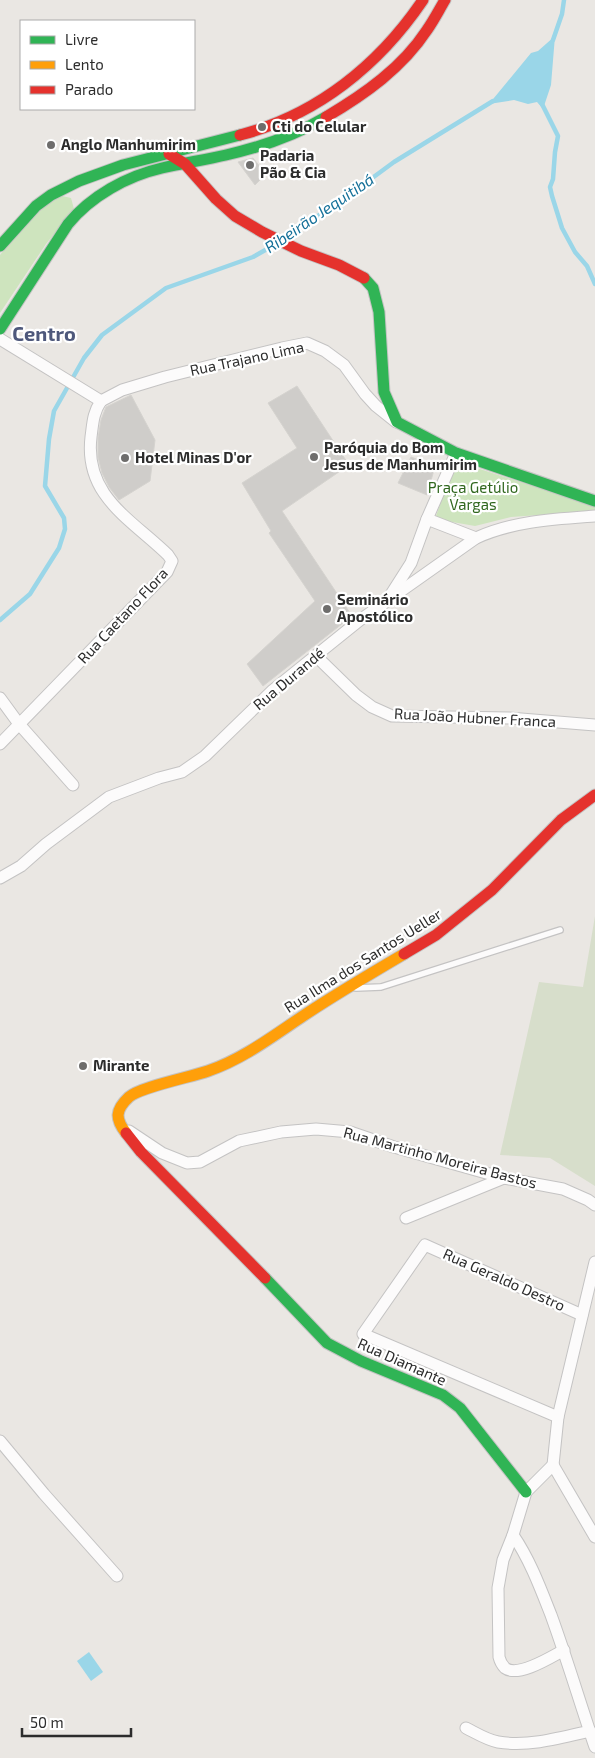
<svg xmlns="http://www.w3.org/2000/svg" width="595" height="1758" font-family="'Exo 2',sans-serif">
	<style>
		.green { fill: #cee4be }
		.cemetery { fill: #d7decb }
		.water { fill: #9ad6e8 }
		.lines { fill: none; stroke-linecap: round; stroke-linejoin: round }
		.stream { stroke: #9ad6e8; stroke-width: 4.5 }
		.building { fill: #cfcdca; stroke: #d5d3cf }
		.lane-casing { stroke: #c4c3c3; stroke-width: 8 }
		.street-casing { stroke: #c4c3c3; stroke-width: 13 }
		.fast-casing { stroke: #c4c3c3; stroke-width: 13 }
		.slow-casing { stroke: #c4c3c3; stroke-width: 13 }
		.jam-casing { stroke: #c4c3c3; stroke-width: 13 }
		.lane { stroke: #fcfbfb; stroke-width: 5.5 }
		.street { stroke: #fcfbfb; stroke-width: 11 }
		.fast { stroke: #30b455; stroke-width: 11 }
		.slow { stroke: #ff9f0a; stroke-width: 11 }
		.jam { stroke: #e5322d; stroke-width: 11 }
		.poi-dot { fill: #6e6d6c; stroke: #fff; stroke-width: 2 }
		.labels { text-anchor: middle; stroke-width: 4.5; stroke-linejoin: round; paint-order: stroke }
		.poi-label { font-size: 15px; font-weight: bold; fill: #2c2c2c; stroke: #fff; text-anchor: start }
		.street-label { font-size: 15px; fill: #2c2c2c; stroke: #fff }
		.park-label { font-size: 15px; fill: #30671e; stroke: #fff }
		.water-label { font-size: 16px; font-style: italic; fill: #147099; stroke: #fff }
		.district-label { font-size: 20px; font-weight: bold; fill: #4e587b; stroke: #fff }
	</style>
	<rect width="100%" height="100%" fill="#eae7e3"/>
	<g class="green">
		<path d="M 58,195 L 71,198 L 74,209 L 46,244 L 0,313 L 0,255 L 36,212 Z"/>
		<path d="M 455,461 L 595,506 L 595,511 L 511,517 L 475,526 L 435,519 Z"/>
	</g>
	<path class="cemetery" d="M 595,916 L 595,1186 L 550,1158 L 500,1155 L 539,982 L 583,987 Z"/>
	<g class="water">
		<path d="M 555,36 L 551,85 L 543,109 L 537,102 L 528,104 L 514,100 L 489,104 L 531,53 L 538,51 Z"/>
		<path d="M 89,1652 L 103,1672 L 91,1681 L 77,1661 Z"/>
	</g>
	<g class="lines">
		<g class="stream">
			<path d="M 553,40 L 562,14 L 564,0"/>
			<path d="M 542,104 L 558,136 L 555,152 L 553,179 L 550,187 L 552,196 L 562,228 L 575,252 L 587,266 L 595,284"/>
			<path d="M 284,238 L 341,201 L 394,162 L 493,101"/>
			<path d="M 0,620 L 30,594 L 59,548 L 65,529 L 64,518 L 45,486 L 49,439 L 54,411 L 84,358 L 102,335 L 166,288 L 253,257 L 276,244"/>
		</g>
	</g>
	<g class="building">
		<path d="M 253,158 L 266,174 L 255,185 L 238,162 Z"/>
		<path d="M 297,386 L 349,465 L 282,511 L 352,616 L 263,686 L 247,664 L 315,601 L 269,533 L 271,531 L 242,483 L 297,448 L 268,403 Z"/>
		<path d="M 131,395 L 155,440 L 150,481 L 119,500 L 109,487 L 102,473 L 98,457 L 98,438 L 101,420 L 106,407 Z"/>
		<path d="M 411,457 L 435,466 L 427,495 L 398,483 Z"/>
	</g>
	<g class="lines">
		<defs>
			<path id="lane" d="M 356,988 L 381,987 L 560,930"/>
			<g id="street">
				<path d="M 0,339 L 101,401"/>
				<path d="M 101,401 L 122,390 L 165,377 L 282,348 L 307,343 L 325,351 L 344,365 L 365,394 L 376,406 L 396,422"/>
				<path d="M 427,519 L 476,538"/>
				<path d="M 390,596 L 411,563 L 427,519 L 456,453"/>
				<path d="M 316,656 L 356,695 L 372,707 L 392,716 L 509,718 L 595,725"/>
				<path d="M 0,698 L 19,724 L 73,785"/>
				<path d="M 0,744 L 167,572 L 172,561 L 168,555 C 131,519 84,496 91,437 C 93,422 93,413 101,401"/>
				<path d="M 0,878 L 21,866 L 46,844 L 109,797 L 159,778 L 182,772 L 205,756 L 273,690 L 360,620 L 476,538 C 513,521 555,519 595,516"/>
				<path d="M 129,1131 L 162,1153 L 187,1163 L 200,1162 L 239,1141 L 281,1132 L 316,1129 L 350,1132 L 394,1147 L 504,1178 L 563,1189 L 588,1200 L 595,1205"/>
				<path d="M 406,1218 L 504,1178"/>
				<path d="M 558,1417 L 363,1334 L 425,1245 L 582,1315"/>
				<path d="M 0,1441 L 44,1494 L 117,1576"/>
				<path d="M 553,1465 L 526,1492 L 513,1535 L 503,1560 L 498,1588 L 499,1657 C 500,1661 502,1665 505,1668 C 518,1678 551,1657 564,1650"/>
				<path d="M 553,1465 L 558,1417 L 595,1262"/>
				<path d="M 553,1465 L 595,1537"/>
				<path d="M 513,1535 C 530,1560 540,1587 551,1615 C 567,1659 580,1703 595,1747"/>
				<path d="M 466,1728 C 476,1733 487,1740 498,1742 C 528,1747 560,1738 590,1731"/>
			</g>
			<g id="fast">
				<path d="M 0,246 L 36,206 L 51,195 L 79,181 L 123,165 L 240,135"/>
				<path d="M 364,278 L 373,288 L 379,312 L 384,392 L 397,422 L 456,453 L 595,501"/>
				<path d="M 0,329 L 68,224 C 91,196 127,176 162,168 C 183,163 205,160 226,155 C 261,147 296,135 326,117"/>
				<path d="M 265,1278 L 327,1343 L 361,1361 L 443,1395 L 460,1408 L 526,1492"/>
			</g>
			<path id="slow" d="M 126,1133 C 115,1119 115,1110 129,1097 C 140,1087 191,1077 208,1071 C 243,1059 273,1036 303,1016 C 336,994 370,974 404,954"/>
			<g id="jam">
				<path d="M 326,117 C 365,94 402,68 427,30 C 434,20 439,10 445,0"/>
				<path d="M 240,135 C 317,115 379,65 423,0"/>
				<path d="M 169,154 L 185,164 L 216,199 L 235,216 L 262,232 L 301,251 L 339,265 L 364,278"/>
				<path d="M 404,954 L 436,935 L 492,890 L 561,820 L 595,795"/>
				<path d="M 126,1133 L 141,1152 L 265,1278"/>
			</g>
		</defs>
		<use href="#lane" class="lane-casing"/>
		<use href="#street" class="street-casing"/>
		<use href="#fast" class="fast-casing"/>
		<use href="#slow" class="slow-casing"/>
		<use href="#jam" class="jam-casing"/>
		<use href="#lane" class="lane"/>
		<use href="#street" class="street"/>
		<use href="#fast" class="fast"/>
		<use href="#slow" class="slow"/>
		<use href="#jam" class="jam"/>
	</g>
	<g class="poi-dot">
		<circle cx="262" cy="127" r="5"/>
		<circle cx="51" cy="145" r="5"/>
		<circle cx="250" cy="165" r="5"/>
		<circle cx="314" cy="457" r="5"/>
		<circle cx="125" cy="458" r="5"/>
		<circle cx="327" cy="609" r="5"/>
		<circle cx="83" cy="1066" r="5"/>
	</g>
	<g class="labels">
		<g class="poi-label">
			<text x="272" y="132">Cti do Celular</text>
			<text x="61" y="150">Anglo Manhumirim</text>
			<text x="260" y="161">Padaria<tspan x="260" dy="17">Pão &amp; Cia</tspan></text>
			<text x="324" y="453">Paróquia do Bom<tspan x="324" dy="17">Jesus de Manhumirim</tspan></text>
			<text x="135" y="463">Hotel Minas D'or</text>
			<text x="337" y="605">Seminário<tspan x="337" dy="17">Apostólico</tspan></text>
			<text x="93" y="1071">Mirante</text>
		</g>
		<g class="street-label">
			<text transform="translate(247 359) rotate(-12)" y="5">Rua Trajano Lima</text>
			<text transform="translate(123 616) rotate(-47)" y="5">Rua Caetano Flora</text>
			<text transform="translate(289 679) rotate(-40)" y="5">Rua Durandé</text>
			<text transform="translate(475 718) rotate(3)" y="5">Rua João Hubner Franca</text>
			<text transform="translate(363 961) rotate(-32)" y="5">Rua Ilma dos Santos Ueller</text>
			<text transform="translate(440 1158) rotate(15)" y="5">Rua Martinho Moreira Bastos</text>
			<text transform="translate(504 1280) rotate(24)" y="5">Rua Geraldo Destro</text>
			<text transform="translate(402 1362) rotate(24)" y="5">Rua Diamante</text>
		</g>
		<g class="park-label">
			<text x="473" y="493">Praça Getúlio<tspan x="473" dy="17">Vargas</tspan></text>
		</g>
		<g class="water-label">
			<text transform="translate(319 213) rotate(-34)" y="6">Ribeirão Jequitibá</text>
		</g>
		<g class="district-label">
			<text x="44" y="341">Centro</text>
		</g>
	</g>
	<rect x="20" y="20" width="175" height="90" fill="#ffffff" stroke="#ababab"/>
	<rect x="30" y="36" width="25" height="8" fill="#30b455" stroke="#ababab"/>
	<text x="65" y="45" font-size="15" fill="#2c2c2c">Livre</text>
	<rect x="30" y="61" width="25" height="8" fill="#ff9f0a" stroke="#ababab"/>
	<text x="65" y="70" font-size="15" fill="#2c2c2c">Lento</text>
	<rect x="30" y="86" width="25" height="8" fill="#e5322d" stroke="#ababab"/>
	<text x="65" y="95" font-size="15" fill="#2c2c2c">Parado</text>
	<path d="M22 1728v8h109v-8" fill="none" stroke="#2c2c2c" stroke-width="2.5"/>
	<text x="30" y="1728" font-size="15" fill="#2c2c2c" stroke="#ffffff" stroke-width="4" paint-order="stroke">50 m</text>
</svg>
